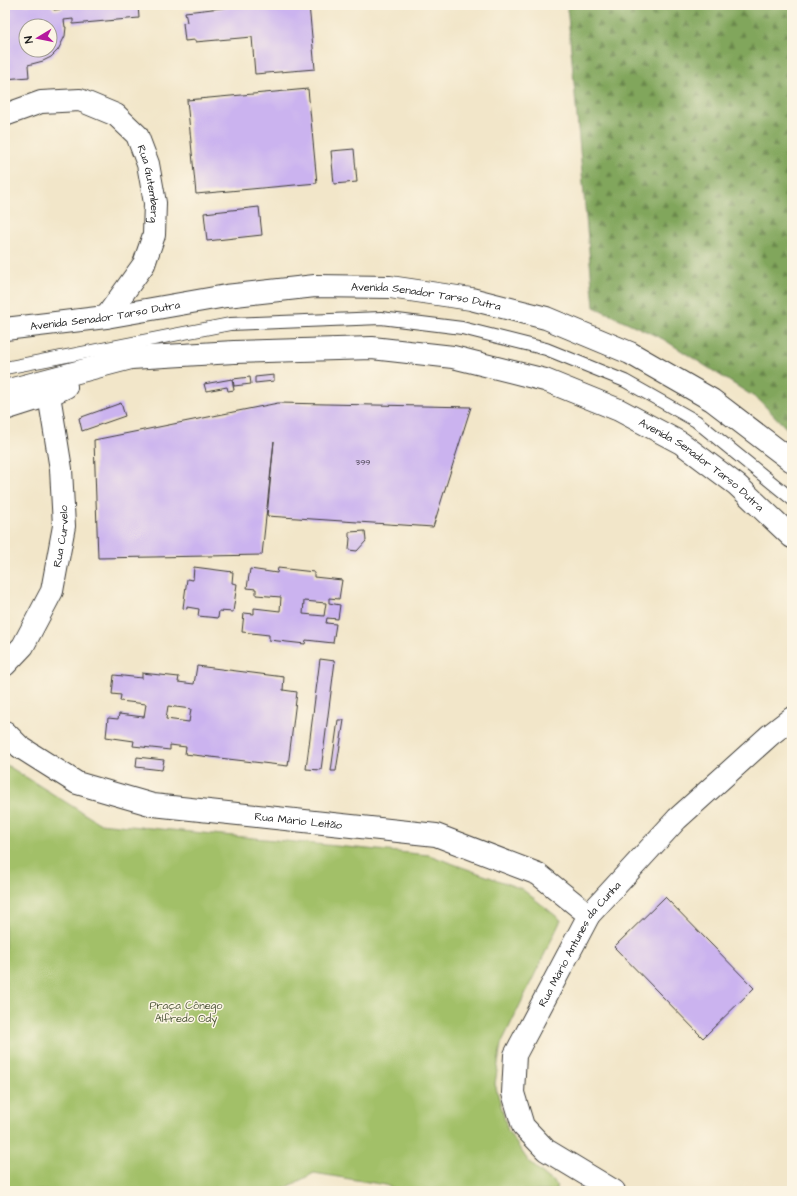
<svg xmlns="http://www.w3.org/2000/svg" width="797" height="1196" font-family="'Architects Daughter',sans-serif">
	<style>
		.green { fill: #a2c068; stroke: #5f6e42 }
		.forest { fill: url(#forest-firs); stroke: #4e613c }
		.building { fill: #cbb3ef; fill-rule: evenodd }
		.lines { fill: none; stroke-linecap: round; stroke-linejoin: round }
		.service-casing { stroke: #3c3a36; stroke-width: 14 }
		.minor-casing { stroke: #3c3a36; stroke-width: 24 }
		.tertiary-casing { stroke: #3c3a36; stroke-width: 24 }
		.primary-casing { stroke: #3c3a36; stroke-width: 24 }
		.service { stroke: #fff; stroke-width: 12 }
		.minor { stroke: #fff; stroke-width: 22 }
		.tertiary { stroke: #fff; stroke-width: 22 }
		.primary { stroke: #fff; stroke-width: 22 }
		.labels { text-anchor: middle; stroke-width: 3; stroke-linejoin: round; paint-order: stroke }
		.number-label { font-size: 9px; fill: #484251 }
		.street-label { font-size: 11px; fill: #1c1c1c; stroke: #fcf5e5 }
		.park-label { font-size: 11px; fill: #4b5537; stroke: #fcf5e5 }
	</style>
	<defs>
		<pattern id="forest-firs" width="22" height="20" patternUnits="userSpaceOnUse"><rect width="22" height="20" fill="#81a65c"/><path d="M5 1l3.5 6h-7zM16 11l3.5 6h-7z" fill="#69864b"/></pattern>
	</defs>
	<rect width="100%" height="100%" fill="#fcf5e5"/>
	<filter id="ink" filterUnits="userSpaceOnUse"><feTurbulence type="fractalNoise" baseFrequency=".025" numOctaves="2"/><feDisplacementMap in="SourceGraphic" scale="8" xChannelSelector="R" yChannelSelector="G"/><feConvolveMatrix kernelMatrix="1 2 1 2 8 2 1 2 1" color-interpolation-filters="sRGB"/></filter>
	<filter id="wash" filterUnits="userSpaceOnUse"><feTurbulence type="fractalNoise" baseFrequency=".012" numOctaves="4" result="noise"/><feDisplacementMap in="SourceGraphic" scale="16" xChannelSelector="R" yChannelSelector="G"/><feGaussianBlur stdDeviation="0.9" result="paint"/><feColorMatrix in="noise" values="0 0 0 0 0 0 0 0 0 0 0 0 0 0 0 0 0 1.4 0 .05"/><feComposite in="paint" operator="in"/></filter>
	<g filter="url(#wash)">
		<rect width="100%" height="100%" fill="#f2e6c9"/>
		<path class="green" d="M 5,764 L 99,823 L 429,855 L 522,889 L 561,920 L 501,1044 L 495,1084 L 508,1131 L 529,1162 L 558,1186 L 555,1191 L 396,1191 L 386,1185 L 314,1173 L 280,1191 L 5,1191 Z"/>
		<path class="forest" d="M 567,5 L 792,5 L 792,434 L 759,400 L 663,339 L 594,307 Z"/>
		<g id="blocks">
			<g class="building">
				<path d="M 5,5 L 51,5 L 54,10 L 63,9 L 62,5 L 138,5 L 139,18 L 73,24 L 73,19 L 64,20 L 65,27 L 66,27 L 65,36 L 58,50 L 51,57 L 43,61 L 28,65 L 29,77 L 5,79 ZM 26,26 L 50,26 L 50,50 L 26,50 Z"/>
				<path d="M 231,5 L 309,5 L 315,69 L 255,74 L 252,37 L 195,42 L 195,40 L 185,41 L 183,23 L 187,22 L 185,12 L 231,7 Z"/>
				<path d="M 308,89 L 317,183 L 196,194 L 187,100 Z"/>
				<path d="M 354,149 L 357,182 L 334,184 L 331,151 Z"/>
				<path d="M 259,207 L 262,235 L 207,241 L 204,213 Z"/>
				<path d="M 274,375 L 274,381 L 255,383 L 255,377 Z"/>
				<path d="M 250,377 L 251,384 L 234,386 L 233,379 Z"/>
				<path d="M 232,379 L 234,390 L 228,391 L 227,387 L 206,391 L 204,384 Z"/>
				<path d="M 121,403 L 125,416 L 82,431 L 79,418 Z"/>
				<path d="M 278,403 L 471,407 L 433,527 L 267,516 L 274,441 L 262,555 L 98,558 L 94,440 Z"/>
				<path d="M 365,531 L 366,541 L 357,551 L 349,550 L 350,538 L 349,537 L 349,532 Z"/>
				<path d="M 194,567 L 233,572 L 232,583 L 237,584 L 233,612 L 219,611 L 218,618 L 198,616 L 199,609 L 187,607 L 187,609 L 183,608 L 187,579 L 193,580 Z"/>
				<path d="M 278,568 L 314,572 L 314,577 L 342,580 L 339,599 L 329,598 L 329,603 L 340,605 L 338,619 L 327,618 L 326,623 L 336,624 L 333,643 L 306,640 L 305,644 L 269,640 L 269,635 L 242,632 L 244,613 L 254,614 L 254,608 L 280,611 L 281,597 L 256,595 L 256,589 L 247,588 L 250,569 L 277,573 ZM 304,601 L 326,603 L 324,616 L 303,614 Z"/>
				<path d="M 320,659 L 335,661 L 321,770 L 306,769 Z"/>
				<path d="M 197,666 L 284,677 L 283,690 L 297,692 L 288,766 L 185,754 L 186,747 L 170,745 L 170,750 L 133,746 L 134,741 L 106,737 L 108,718 L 118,719 L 119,714 L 144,717 L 146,704 L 120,701 L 121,695 L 112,694 L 114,675 L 142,678 L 142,673 L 179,677 L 178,682 L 194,684 ZM 168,706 L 191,709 L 189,722 L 166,719 Z"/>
				<path d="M 338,720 L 344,720 L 336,771 L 331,771 Z"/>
				<path d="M 137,757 L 164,760 L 162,770 L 136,767 Z"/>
				<path d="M 665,897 L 754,988 L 703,1038 L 614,947 Z"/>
			</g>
		</g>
	</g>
	<g filter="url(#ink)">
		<use href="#blocks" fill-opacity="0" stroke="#3c3a36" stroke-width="1"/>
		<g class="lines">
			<defs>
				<path id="service" d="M 5,368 L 230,324 L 381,318 L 462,328 L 546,349 L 625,381 L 696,421 L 792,499"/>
				<g id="minor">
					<path id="s1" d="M 5,665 L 23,646 L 52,591 L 64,526 L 61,469 L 49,395"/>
					<path id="s2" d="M 5,732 L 20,747 L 77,783 L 153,805 L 436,835 L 538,874 L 589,915"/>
					<path id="s3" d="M 614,1191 L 546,1150 L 523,1126 L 513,1093 L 515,1055 L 589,915 L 677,819 L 770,735 L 792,718"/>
				</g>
				<g id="tertiary">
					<path id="s4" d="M 5,115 L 41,102 L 80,100 L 116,115 L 137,135 L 148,164 L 155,203 L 154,235 L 144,264 L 106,317"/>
				</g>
				<g id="primary">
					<path id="s5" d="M 5,329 L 106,317 L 226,296 L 315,286 L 390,287 L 471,299 L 546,318 L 630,353 L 712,400 L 792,461"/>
					<path id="s6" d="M 5,391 L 131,358 L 234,352 L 372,348 L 453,357 L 545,380 L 619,410 L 681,443 L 737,485 L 792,537"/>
					<path d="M 5,409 L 49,395 L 66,387"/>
				</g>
			</defs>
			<use href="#service" class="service-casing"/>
			<use href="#minor" class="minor-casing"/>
			<use href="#tertiary" class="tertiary-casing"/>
			<use href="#primary" class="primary-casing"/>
			<use href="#service" class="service"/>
			<use href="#minor" class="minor"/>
			<use href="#tertiary" class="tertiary"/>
			<use href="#primary" class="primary"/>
		</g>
	</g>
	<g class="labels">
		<g class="number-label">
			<text x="363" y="465">399</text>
		</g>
		<g class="street-label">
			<text dy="4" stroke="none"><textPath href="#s4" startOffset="196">Rua Gutemberg</textPath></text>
			<text dy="4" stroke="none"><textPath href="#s5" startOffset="425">Avenida Senador Tarso Dutra</textPath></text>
			<text dy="4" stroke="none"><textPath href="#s5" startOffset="101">Avenida Senador Tarso Dutra</textPath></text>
			<text dy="4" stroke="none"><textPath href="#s6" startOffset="727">Avenida Senador Tarso Dutra</textPath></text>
			<text dy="4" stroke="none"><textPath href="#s1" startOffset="144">Rua Curvelo</textPath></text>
			<text dy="4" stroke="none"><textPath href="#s2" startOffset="314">Rua Mário Leitão</textPath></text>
			<text dy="4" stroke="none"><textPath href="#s3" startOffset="314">Rua Mário Antunes da Cunha</textPath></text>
		</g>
		<g class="park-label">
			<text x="186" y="1009">Praça Cônego<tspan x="186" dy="13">Alfredo Ody</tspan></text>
		</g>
	</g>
	<rect width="797" height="1196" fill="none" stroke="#fcf5e5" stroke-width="20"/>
	<g transform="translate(38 38) rotate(260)"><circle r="19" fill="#fcf5e5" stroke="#a29e95"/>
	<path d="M0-3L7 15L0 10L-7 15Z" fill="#b5179e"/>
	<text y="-6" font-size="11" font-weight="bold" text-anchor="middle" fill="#1c1c1c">N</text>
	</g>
</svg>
